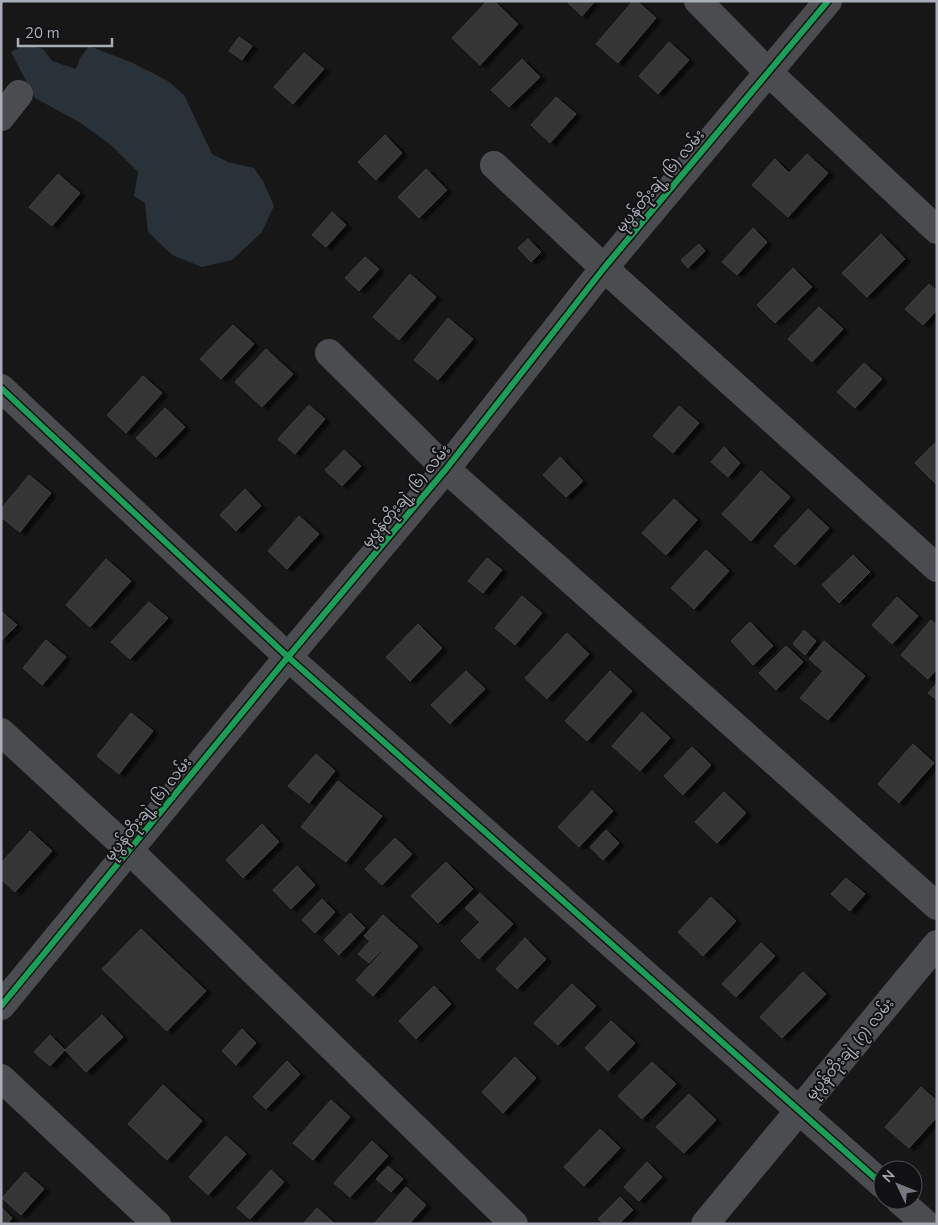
<svg xmlns="http://www.w3.org/2000/svg" width="938" height="1225" font-family="'Nunito Sans','Noto Sans Myanmar',sans-serif">
	<style>
		.water { fill: #2a3239 }
		.building { fill: #353536; stroke: #3f4043; filter: url(#shadow) }
		.lines { fill: none; stroke-linecap: round; stroke-linejoin: round }
		.street { stroke: #4b4c50; stroke-width: 28 }
		.cycleway-casing { stroke: #111113; stroke-width: 9 }
		.cycleway { stroke: #1a9f57; stroke-width: 6 }
		.labels { text-anchor: middle; stroke-width: 4; stroke-linejoin: round; paint-order: stroke }
		.street-label { font-size: 15px; fill: #a8adb8; stroke: #111113 }
	</style>
	<defs>
		<filter id="shadow"><feDropShadow dx="5.5" dy="3" stdDeviation="1" flood-color="#0009"/></filter>
	</defs>
	<rect width="100%" height="100%" fill="#171717"/>
	<path class="water" d="M 26,44 L 43,49 L 52,61 L 76,69 L 80,58 L 89,46 L 133,63 L 168,81 L 184,95 L 212,154 L 228,162 L 254,168 L 263,181 L 274,206 L 261,233 L 232,260 L 202,267 L 172,255 L 148,232 L 145,203 L 134,196 L 138,172 L 111,145 L 79,122 L 35,98 L 11,52 Z"/>
	<g class="building">
		<path d="M 487,1 L 494,1 L 518,24 L 480,65 L 452,38 Z"/>
		<path d="M 566,1 L 595,1 L 582,16 Z"/>
		<path d="M 633,1 L 637,1 L 656,18 L 618,63 L 596,44 Z"/>
		<path d="M 239,37 L 252,46 L 242,60 L 229,51 Z"/>
		<path d="M 669,42 L 689,60 L 658,94 L 639,76 Z"/>
		<path d="M 304,53 L 324,69 L 293,104 L 274,87 Z"/>
		<path d="M 522,59 L 540,77 L 509,107 L 491,90 Z"/>
		<path d="M 556,97 L 576,114 L 550,143 L 531,125 Z"/>
		<path d="M 385,135 L 402,153 L 376,180 L 358,162 Z"/>
		<path d="M 807,154 L 828,173 L 788,217 L 752,185 L 775,159 L 789,173 Z"/>
		<path d="M 426,169 L 447,190 L 419,218 L 398,197 Z"/>
		<path d="M 58,174 L 80,193 L 52,226 L 29,207 Z"/>
		<path d="M 332,212 L 346,225 L 326,247 L 312,235 Z"/>
		<path d="M 753,228 L 767,242 L 737,275 L 722,262 Z"/>
		<path d="M 881,234 L 905,259 L 867,297 L 842,273 Z"/>
		<path d="M 528,239 L 541,252 L 531,262 L 518,248 Z"/>
		<path d="M 699,244 L 705,251 L 688,268 L 681,260 Z"/>
		<path d="M 365,257 L 379,269 L 359,291 L 345,278 Z"/>
		<path d="M 793,268 L 812,287 L 775,323 L 757,305 Z"/>
		<path d="M 410,274 L 436,297 L 399,340 L 373,317 Z"/>
		<path d="M 929,284 L 937,291 L 937,310 L 923,325 L 905,309 Z"/>
		<path d="M 819,307 L 843,329 L 812,362 L 788,339 Z"/>
		<path d="M 448,318 L 473,339 L 438,380 L 414,360 Z"/>
		<path d="M 233,325 L 254,344 L 221,379 L 200,359 Z"/>
		<path d="M 266,349 L 293,374 L 262,407 L 235,382 Z"/>
		<path d="M 864,363 L 882,379 L 855,408 L 837,392 Z"/>
		<path d="M 143,376 L 162,393 L 126,433 L 107,415 Z"/>
		<path d="M 309,405 L 325,419 L 295,454 L 278,439 Z"/>
		<path d="M 679,406 L 699,423 L 673,453 L 653,436 Z"/>
		<path d="M 165,408 L 185,427 L 156,457 L 136,438 Z"/>
		<path d="M 937,441 L 937,483 L 936,484 L 915,463 Z"/>
		<path d="M 724,447 L 740,463 L 728,477 L 711,462 Z"/>
		<path d="M 344,450 L 361,466 L 342,486 L 325,470 Z"/>
		<path d="M 560,457 L 583,481 L 566,497 L 543,475 Z"/>
		<path d="M 761,471 L 790,497 L 751,541 L 722,514 Z"/>
		<path d="M 29,475 L 51,493 L 20,532 L 1,517 L 1,509 Z"/>
		<path d="M 245,489 L 261,506 L 236,531 L 220,515 Z"/>
		<path d="M 674,499 L 697,520 L 666,555 L 642,533 Z"/>
		<path d="M 808,509 L 829,528 L 795,565 L 774,546 Z"/>
		<path d="M 299,516 L 319,534 L 287,569 L 268,551 Z"/>
		<path d="M 706,550 L 729,571 L 694,609 L 671,588 Z"/>
		<path d="M 853,555 L 870,572 L 839,603 L 822,585 Z"/>
		<path d="M 487,558 L 502,570 L 483,593 L 468,581 Z"/>
		<path d="M 106,559 L 131,581 L 90,627 L 66,605 Z"/>
		<path d="M 522,596 L 542,613 L 515,645 L 495,628 Z"/>
		<path d="M 897,597 L 918,616 L 892,644 L 872,625 Z"/>
		<path d="M 149,602 L 168,618 L 130,659 L 111,642 Z"/>
		<path d="M 1,611 L 17,625 L 1,641 Z"/>
		<path d="M 931,620 L 937,625 L 937,669 L 928,679 L 901,655 Z"/>
		<path d="M 750,622 L 773,646 L 753,665 L 731,641 Z"/>
		<path d="M 418,624 L 442,648 L 410,681 L 386,657 Z"/>
		<path d="M 804,630 L 816,641 L 805,655 L 793,644 Z"/>
		<path d="M 567,633 L 589,654 L 547,699 L 525,678 Z"/>
		<path d="M 46,640 L 66,657 L 42,685 L 23,668 Z"/>
		<path d="M 824,641 L 865,676 L 828,720 L 800,698 L 823,671 L 809,659 Z"/>
		<path d="M 786,646 L 803,662 L 776,690 L 759,673 Z"/>
		<path d="M 466,671 L 485,689 L 450,724 L 431,705 Z"/>
		<path d="M 610,671 L 632,691 L 587,741 L 565,721 Z"/>
		<path d="M 937,683 L 937,700 L 928,693 Z"/>
		<path d="M 642,712 L 670,738 L 640,771 L 612,746 Z"/>
		<path d="M 131,713 L 153,731 L 119,774 L 97,756 Z"/>
		<path d="M 913,744 L 934,763 L 899,803 L 878,784 Z"/>
		<path d="M 692,747 L 711,765 L 683,795 L 664,776 Z"/>
		<path d="M 316,754 L 335,771 L 309,803 L 288,786 Z"/>
		<path d="M 338,781 L 382,816 L 346,862 L 301,827 Z"/>
		<path d="M 592,791 L 613,811 L 579,847 L 558,827 Z"/>
		<path d="M 724,792 L 746,813 L 717,843 L 695,822 Z"/>
		<path d="M 262,824 L 279,842 L 243,878 L 226,860 Z"/>
		<path d="M 606,830 L 619,843 L 603,860 L 590,847 Z"/>
		<path d="M 30,831 L 52,851 L 15,892 L 1,879 L 1,863 Z"/>
		<path d="M 395,838 L 412,854 L 382,885 L 365,869 Z"/>
		<path d="M 446,862 L 473,889 L 438,923 L 411,896 Z"/>
		<path d="M 297,866 L 315,885 L 291,909 L 273,890 Z"/>
		<path d="M 846,878 L 865,894 L 850,911 L 831,894 Z"/>
		<path d="M 480,893 L 513,924 L 479,959 L 461,941 L 480,922 L 465,908 Z"/>
		<path d="M 711,897 L 736,921 L 703,956 L 678,932 Z"/>
		<path d="M 322,899 L 335,912 L 315,933 L 302,920 Z"/>
		<path d="M 350,913 L 365,928 L 339,955 L 324,940 Z"/>
		<path d="M 383,915 L 418,946 L 373,996 L 356,980 L 382,952 L 381,951 L 369,963 L 358,954 L 370,941 L 364,936 Z"/>
		<path d="M 141,929 L 206,991 L 167,1031 L 102,969 Z"/>
		<path d="M 525,938 L 546,959 L 517,989 L 496,969 Z"/>
		<path d="M 761,943 L 775,956 L 736,997 L 722,984 Z"/>
		<path d="M 803,972 L 826,994 L 782,1038 L 760,1017 Z"/>
		<path d="M 572,984 L 596,1006 L 558,1045 L 534,1023 Z"/>
		<path d="M 434,986 L 451,1004 L 416,1039 L 399,1021 Z"/>
		<path d="M 102,1015 L 123,1037 L 86,1072 L 65,1050 Z"/>
		<path d="M 611,1021 L 635,1043 L 608,1071 L 585,1048 Z"/>
		<path d="M 242,1029 L 256,1043 L 236,1065 L 222,1051 Z"/>
		<path d="M 50,1035 L 65,1050 L 50,1066 L 34,1052 Z"/>
		<path d="M 515,1057 L 536,1078 L 503,1113 L 482,1092 Z"/>
		<path d="M 287,1061 L 300,1074 L 266,1109 L 253,1097 Z"/>
		<path d="M 652,1062 L 676,1084 L 642,1119 L 618,1096 Z"/>
		<path d="M 163,1085 L 202,1121 L 167,1160 L 128,1124 Z"/>
		<path d="M 921,1087 L 937,1101 L 937,1117 L 909,1148 L 885,1127 Z"/>
		<path d="M 689,1094 L 716,1120 L 684,1153 L 656,1127 Z"/>
		<path d="M 331,1100 L 350,1117 L 313,1160 L 293,1143 Z"/>
		<path d="M 600,1129 L 620,1148 L 584,1186 L 564,1167 Z"/>
		<path d="M 226,1136 L 246,1154 L 208,1195 L 189,1177 Z"/>
		<path d="M 372,1141 L 388,1156 L 350,1197 L 334,1183 Z"/>
		<path d="M 647,1162 L 662,1177 L 639,1201 L 624,1187 Z"/>
		<path d="M 388,1166 L 403,1179 L 391,1192 L 376,1179 Z"/>
		<path d="M 271,1170 L 284,1182 L 250,1219 L 237,1208 Z"/>
		<path d="M 25,1172 L 44,1189 L 21,1215 L 2,1198 Z"/>
		<path d="M 406,1187 L 426,1205 L 409,1224 L 374,1224 Z"/>
		<path d="M 620,1197 L 633,1210 L 619,1224 L 604,1224 L 598,1219 Z"/>
		<path d="M 1,1207 L 12,1218 L 7,1224 L 1,1224 Z"/>
		<path d="M 317,1208 L 335,1224 L 303,1224 Z"/>
	</g>
	<g class="lines">
		<g class="street">
			<path d="M 698,1 L 768,72 L 937,230"/>
			<path d="M 1,117 L 19,94"/>
			<path d="M 494,165 L 604,268 L 937,568"/>
			<path d="M 329,353 L 446,469 L 937,906"/>
			<path d="M 1,388 L 288,657 L 883,1185"/>
			<path d="M 1,732 L 130,851 L 514,1224"/>
			<path d="M 1,1006 L 288,657 L 446,469 L 604,268 L 828,1"/>
			<path d="M 1,1078 L 157,1224"/>
			<path d="M 899,1200 L 926,1224"/>
			<path d="M 705,1224 L 937,944"/>
		</g>
		<defs>
			<g id="cycleway">
				<path d="M 1,388 L 288,657 L 883,1185"/>
				<path d="M 1,1006 L 288,657 L 446,469 L 604,268 L 828,1"/>
			</g>
		</defs>
		<use href="#cycleway" class="cycleway-casing"/>
		<use href="#cycleway" class="cycleway"/>
	</g>
	<g class="labels">
		<g class="street-label">
			<text transform="translate(660 181) rotate(-50)" y="5">မုပွန်တိုးချဲ့ (၆) လမ်း</text>
			<text transform="translate(406 496) rotate(-50)" y="5">မုပွန်တိုးချဲ့ (၆) လမ်း</text>
			<text transform="translate(148 809) rotate(-51)" y="5">မုပွန်တိုးချဲ့ (၆) လမ်း</text>
			<text transform="translate(850 1049) rotate(-50)" y="5">မုပွန်တိုးချဲ့ (၇) လမ်း</text>
		</g>
	</g>
	<rect width="938" height="1225" fill="none" stroke="#a8adb8" stroke-width="5"/>
	<g transform="translate(898 1185) rotate(313)"><circle r="24" fill="#111113" stroke="#4d4f55"/>
	<path d="M0-4L9 19L0 12L-9 19Z" fill="#757880"/>
	<text y="-8" font-size="14" font-weight="bold" text-anchor="middle" fill="#a8adb8">N</text>
	</g>
	<path d="M18 38v8h94v-8" fill="none" stroke="#a8adb8" stroke-width="2.5"/>
	<text x="25" y="38" font-size="15" fill="#a8adb8" stroke="#111113" stroke-width="4" paint-order="stroke">20 m</text>
</svg>
